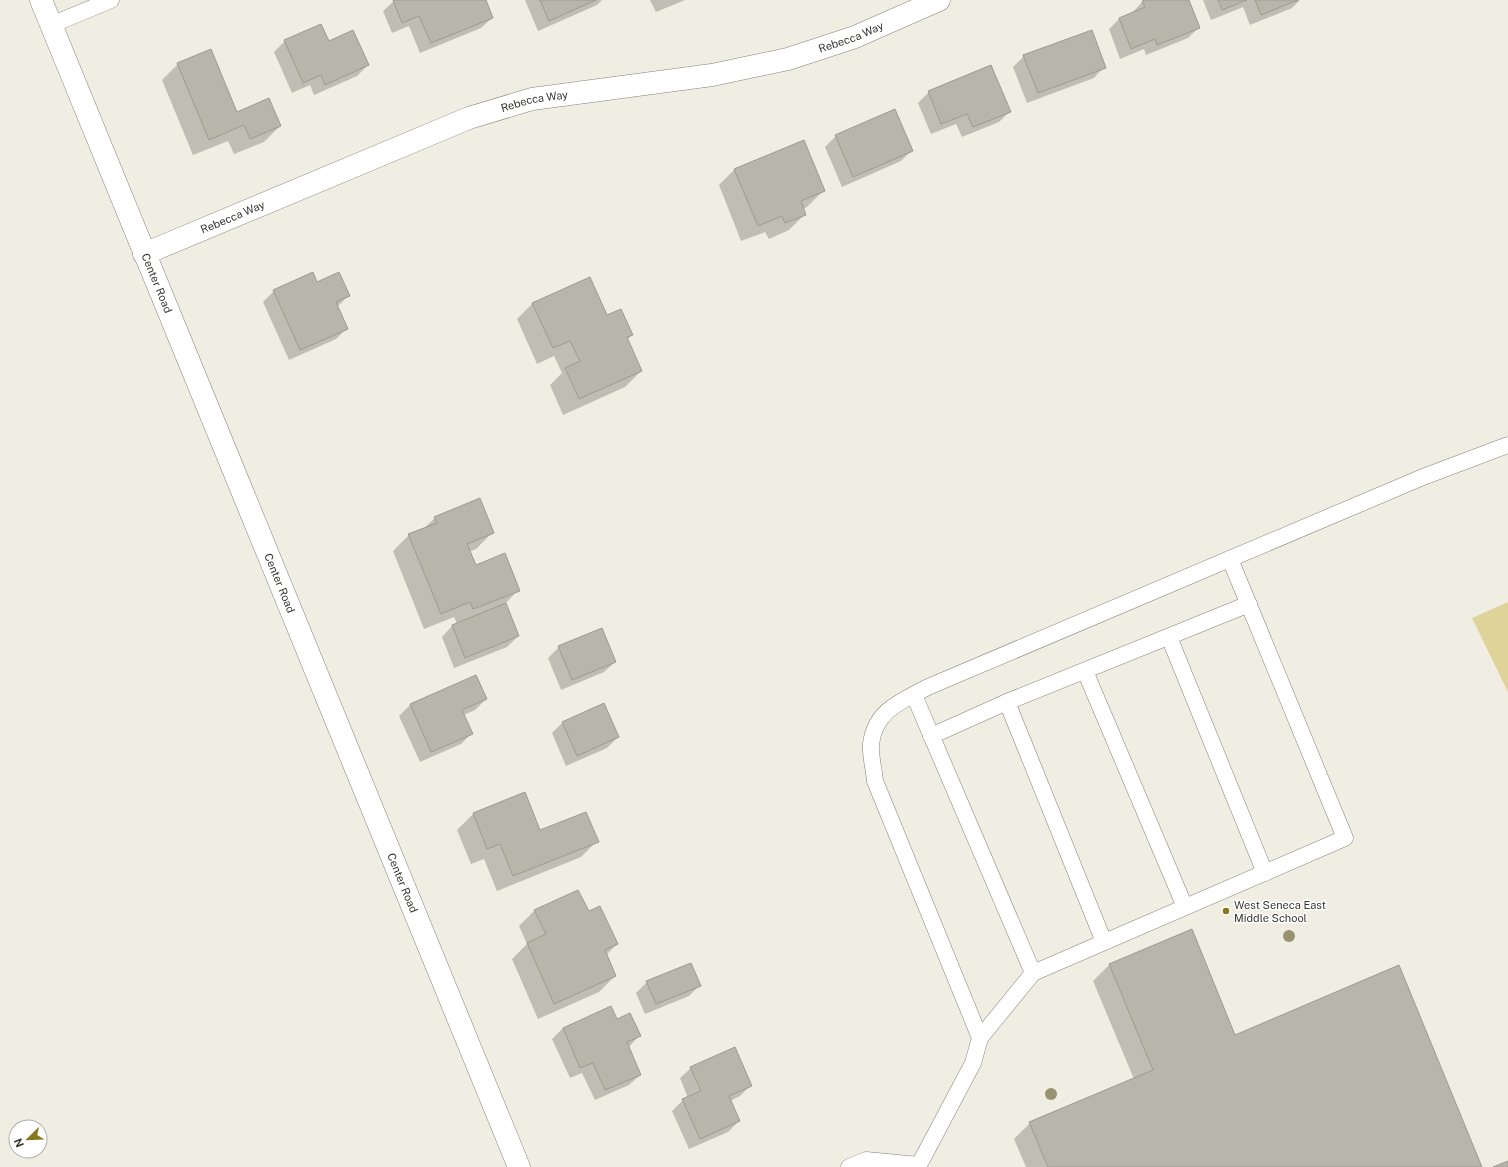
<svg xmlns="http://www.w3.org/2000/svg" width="1508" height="1167" font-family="'Public Sans',sans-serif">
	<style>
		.green { fill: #ded499 }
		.shadow { fill: #0003 }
		.building { fill: #b8b6ab; stroke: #9d9b90 }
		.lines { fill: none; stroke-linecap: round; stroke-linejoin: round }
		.service-casing { stroke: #848277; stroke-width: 17 }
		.minor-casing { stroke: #848277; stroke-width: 23 }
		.secondary-casing { stroke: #848277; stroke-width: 23 }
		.service { stroke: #fff; stroke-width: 16 }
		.minor { stroke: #fff; stroke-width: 22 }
		.secondary { stroke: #fff; stroke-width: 22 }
		.tree { fill: #979270 }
		.poi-dot { fill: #87781d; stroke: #fff; stroke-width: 1.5 }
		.labels { text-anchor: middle; stroke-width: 3; stroke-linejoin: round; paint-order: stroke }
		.street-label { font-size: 11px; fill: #363531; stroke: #fff }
		.poi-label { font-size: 11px; fill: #363531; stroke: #fff; text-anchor: start }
	</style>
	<rect width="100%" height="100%" fill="#f0eee2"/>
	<path class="green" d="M 1508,602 L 1508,692 L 1472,618 Z"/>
	<g class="shadow">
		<path d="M 395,0 L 485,0 L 492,18 L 481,28 L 420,53 L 409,26 L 392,33 L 383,11 Z"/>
		<path d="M 525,0 L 602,0 L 597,5 L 538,31 Z"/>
		<path d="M 650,0 L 685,0 L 656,12 Z"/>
		<path d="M 1147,0 L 1188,0 L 1199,27 L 1188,38 L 1146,55 L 1144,49 L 1120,59 L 1109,29 L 1120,18 L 1132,13 L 1142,2 Z"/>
		<path d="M 1203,0 L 1300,0 L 1292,8 L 1250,25 L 1243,7 L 1211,20 Z"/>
		<path d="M 320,25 L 328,42 L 368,65 L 357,76 L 314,95 L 310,85 L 292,93 L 274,52 L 285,41 Z"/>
		<path d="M 1024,56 L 1104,67 L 1094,78 L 1027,103 L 1013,67 Z"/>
		<path d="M 178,64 L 236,113 L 280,126 L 264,142 L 234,154 L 228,141 L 193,155 L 162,80 Z"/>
		<path d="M 929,92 L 1009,112 L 999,122 L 962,137 L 956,124 L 931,134 L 918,103 Z"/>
		<path d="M 836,136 L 912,150 L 901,161 L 842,187 L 825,147 Z"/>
		<path d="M 735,169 L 823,191 L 807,207 L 803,209 L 805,214 L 789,230 L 769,239 L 765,232 L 741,241 L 719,185 Z"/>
		<path d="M 317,283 L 348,296 L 337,307 L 347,328 L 336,339 L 289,360 L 263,302 L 274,291 Z"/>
		<path d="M 533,303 L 607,316 L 632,335 L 627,340 L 641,371 L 625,387 L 563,415 L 550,385 L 562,373 L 554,356 L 537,364 L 517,319 Z"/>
		<path d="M 435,518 L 492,533 L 476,549 L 469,552 L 475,566 L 518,590 L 505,604 L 518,636 L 507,647 L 454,668 L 442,637 L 452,626 L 457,624 L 454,617 L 424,629 L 393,551 L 409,535 L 422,530 Z"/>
		<path d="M 559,647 L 615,662 L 604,672 L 561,690 L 548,658 Z"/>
		<path d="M 476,676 L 486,699 L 475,710 L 464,715 L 472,733 L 461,744 L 420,762 L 399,716 L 410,705 Z"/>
		<path d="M 563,722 L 618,737 L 607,748 L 566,766 L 552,733 Z"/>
		<path d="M 473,814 L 539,831 L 597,841 L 581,857 L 497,891 L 484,859 L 471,864 L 457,830 Z"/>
		<path d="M 535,910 L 588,913 L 617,944 L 606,955 L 615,976 L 599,992 L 538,1019 L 512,959 L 527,944 L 519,926 Z"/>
		<path d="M 1192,930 L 1235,1036 L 1481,1167 L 1026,1167 L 1014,1139 L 1030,1123 L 1134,1079 L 1093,981 L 1109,965 Z"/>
		<path d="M 647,982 L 700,985 L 689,996 L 645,1014 L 636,993 Z"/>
		<path d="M 610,1008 L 616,1020 L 639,1036 L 628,1048 L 640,1075 L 629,1085 L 595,1100 L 582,1073 L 570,1078 L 552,1039 L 563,1028 Z"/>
		<path d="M 691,1068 L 750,1086 L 740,1096 L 730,1101 L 739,1121 L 728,1132 L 689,1149 L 672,1111 L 683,1100 L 688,1098 L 680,1078 Z"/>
	</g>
	<g class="building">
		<path d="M 393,0 L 486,0 L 493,18 L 431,43 L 419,16 L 402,23 Z"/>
		<path d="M 540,0 L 596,0 L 549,21 Z"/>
		<path d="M 1144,0 L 1189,0 L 1200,28 L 1157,45 L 1155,39 L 1131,49 L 1119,18 L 1145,7 L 1142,1 Z"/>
		<path d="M 1218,0 L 1247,0 L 1222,10 Z"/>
		<path d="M 1255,0 L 1298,0 L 1261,15 Z"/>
		<path d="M 321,24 L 329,41 L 353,30 L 369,65 L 325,85 L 321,75 L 303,83 L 284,40 Z"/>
		<path d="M 1092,30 L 1106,68 L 1038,93 L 1023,55 Z"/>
		<path d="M 211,49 L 237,112 L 269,98 L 281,126 L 250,139 L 244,125 L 209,140 L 177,63 Z"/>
		<path d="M 991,65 L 1011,112 L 973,127 L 967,114 L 941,124 L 928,91 Z"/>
		<path d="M 895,109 L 913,151 L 853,177 L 835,135 Z"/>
		<path d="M 804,140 L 825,191 L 801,201 L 806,215 L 785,223 L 782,216 L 758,226 L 734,169 Z"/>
		<path d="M 313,272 L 317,282 L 339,272 L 350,296 L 336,302 L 348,329 L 300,350 L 273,290 Z"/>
		<path d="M 590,277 L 607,315 L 621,309 L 633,335 L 627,337 L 642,371 L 579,399 L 565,368 L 580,361 L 570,341 L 553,348 L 532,303 Z"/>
		<path d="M 480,498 L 494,533 L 467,544 L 476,565 L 505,553 L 520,591 L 473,609 L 470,602 L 441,614 L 408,534 L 437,523 L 434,517 Z"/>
		<path d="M 506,603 L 519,636 L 465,658 L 452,625 Z"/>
		<path d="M 602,628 L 616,662 L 572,680 L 558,646 Z"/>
		<path d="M 476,675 L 487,699 L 462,710 L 473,734 L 431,752 L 410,704 Z"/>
		<path d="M 604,703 L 619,737 L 577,756 L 562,722 Z"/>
		<path d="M 525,792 L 540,830 L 586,812 L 599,842 L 513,876 L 500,844 L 487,849 L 473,813 Z"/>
		<path d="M 578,890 L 589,911 L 600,906 L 618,944 L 605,950 L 616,976 L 554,1004 L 527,943 L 546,934 L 534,910 Z"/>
		<path d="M 1192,929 L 1235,1035 L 1399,965 L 1482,1167 L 1048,1167 L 1029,1122 L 1153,1070 L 1109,964 Z"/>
		<path d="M 691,963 L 701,986 L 656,1004 L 646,981 Z"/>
		<path d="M 611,1006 L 617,1019 L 630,1013 L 641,1036 L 627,1042 L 641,1075 L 605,1090 L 593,1063 L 580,1068 L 563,1028 Z"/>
		<path d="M 735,1047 L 752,1086 L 729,1096 L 740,1121 L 700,1139 L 682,1099 L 701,1091 L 690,1067 Z"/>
		<path d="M 1508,1161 L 1508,1167 L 1493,1167 Z"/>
	</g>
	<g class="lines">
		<defs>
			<g id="service">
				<path d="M 51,25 L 111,0"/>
				<path d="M 1169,637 L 1265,873"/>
				<path d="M 1085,671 L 1185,907"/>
				<path d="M 914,695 L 1033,973"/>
				<path d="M 1007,702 L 1249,604"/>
				<path d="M 931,736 L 1007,702 L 1104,942"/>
				<path d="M 980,1038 L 1033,973 L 1345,838 L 1230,559"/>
				<path d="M 919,1165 L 973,1063 L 980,1038 L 875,781 C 874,769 870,755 871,744 C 875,710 902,701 928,687 L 1423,477 L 1508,445"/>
				<path d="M 849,1167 L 866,1160 L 919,1165"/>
			</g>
			<g id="minor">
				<path id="s1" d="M 144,254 L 469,118 L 532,99 L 712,75 L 788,59 L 855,37 L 939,0"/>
			</g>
			<g id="secondary">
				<path id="s2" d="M 41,0 L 519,1167"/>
			</g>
		</defs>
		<use href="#service" class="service-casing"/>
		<use href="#minor" class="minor-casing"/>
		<use href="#secondary" class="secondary-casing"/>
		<use href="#service" class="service"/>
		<use href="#minor" class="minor"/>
		<use href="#secondary" class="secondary"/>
	</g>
	<g class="tree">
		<circle cx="1289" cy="936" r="6"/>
		<circle cx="1051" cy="1094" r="6"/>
	</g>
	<circle class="poi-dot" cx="1226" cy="911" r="4"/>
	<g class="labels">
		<g class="street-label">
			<text dy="4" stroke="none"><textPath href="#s1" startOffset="744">Rebecca Way</textPath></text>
			<text dy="4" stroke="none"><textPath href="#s1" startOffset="420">Rebecca Way</textPath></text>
			<text dy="4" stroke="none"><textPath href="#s1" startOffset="96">Rebecca Way</textPath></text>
			<text dy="4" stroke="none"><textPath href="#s2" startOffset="306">Center Road</textPath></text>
			<text dy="4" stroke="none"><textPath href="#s2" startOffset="630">Center Road</textPath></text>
			<text dy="4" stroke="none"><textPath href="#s2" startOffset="954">Center Road</textPath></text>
		</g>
		<g class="poi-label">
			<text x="1234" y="909">West Seneca East<tspan x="1234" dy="13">Middle School</tspan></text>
		</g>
	</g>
	<g transform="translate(28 1139) rotate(247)"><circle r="19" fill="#ffffff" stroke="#afaead"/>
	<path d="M0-3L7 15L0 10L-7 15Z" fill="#87781d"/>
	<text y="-6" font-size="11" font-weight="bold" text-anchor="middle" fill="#363531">N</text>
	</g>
</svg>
